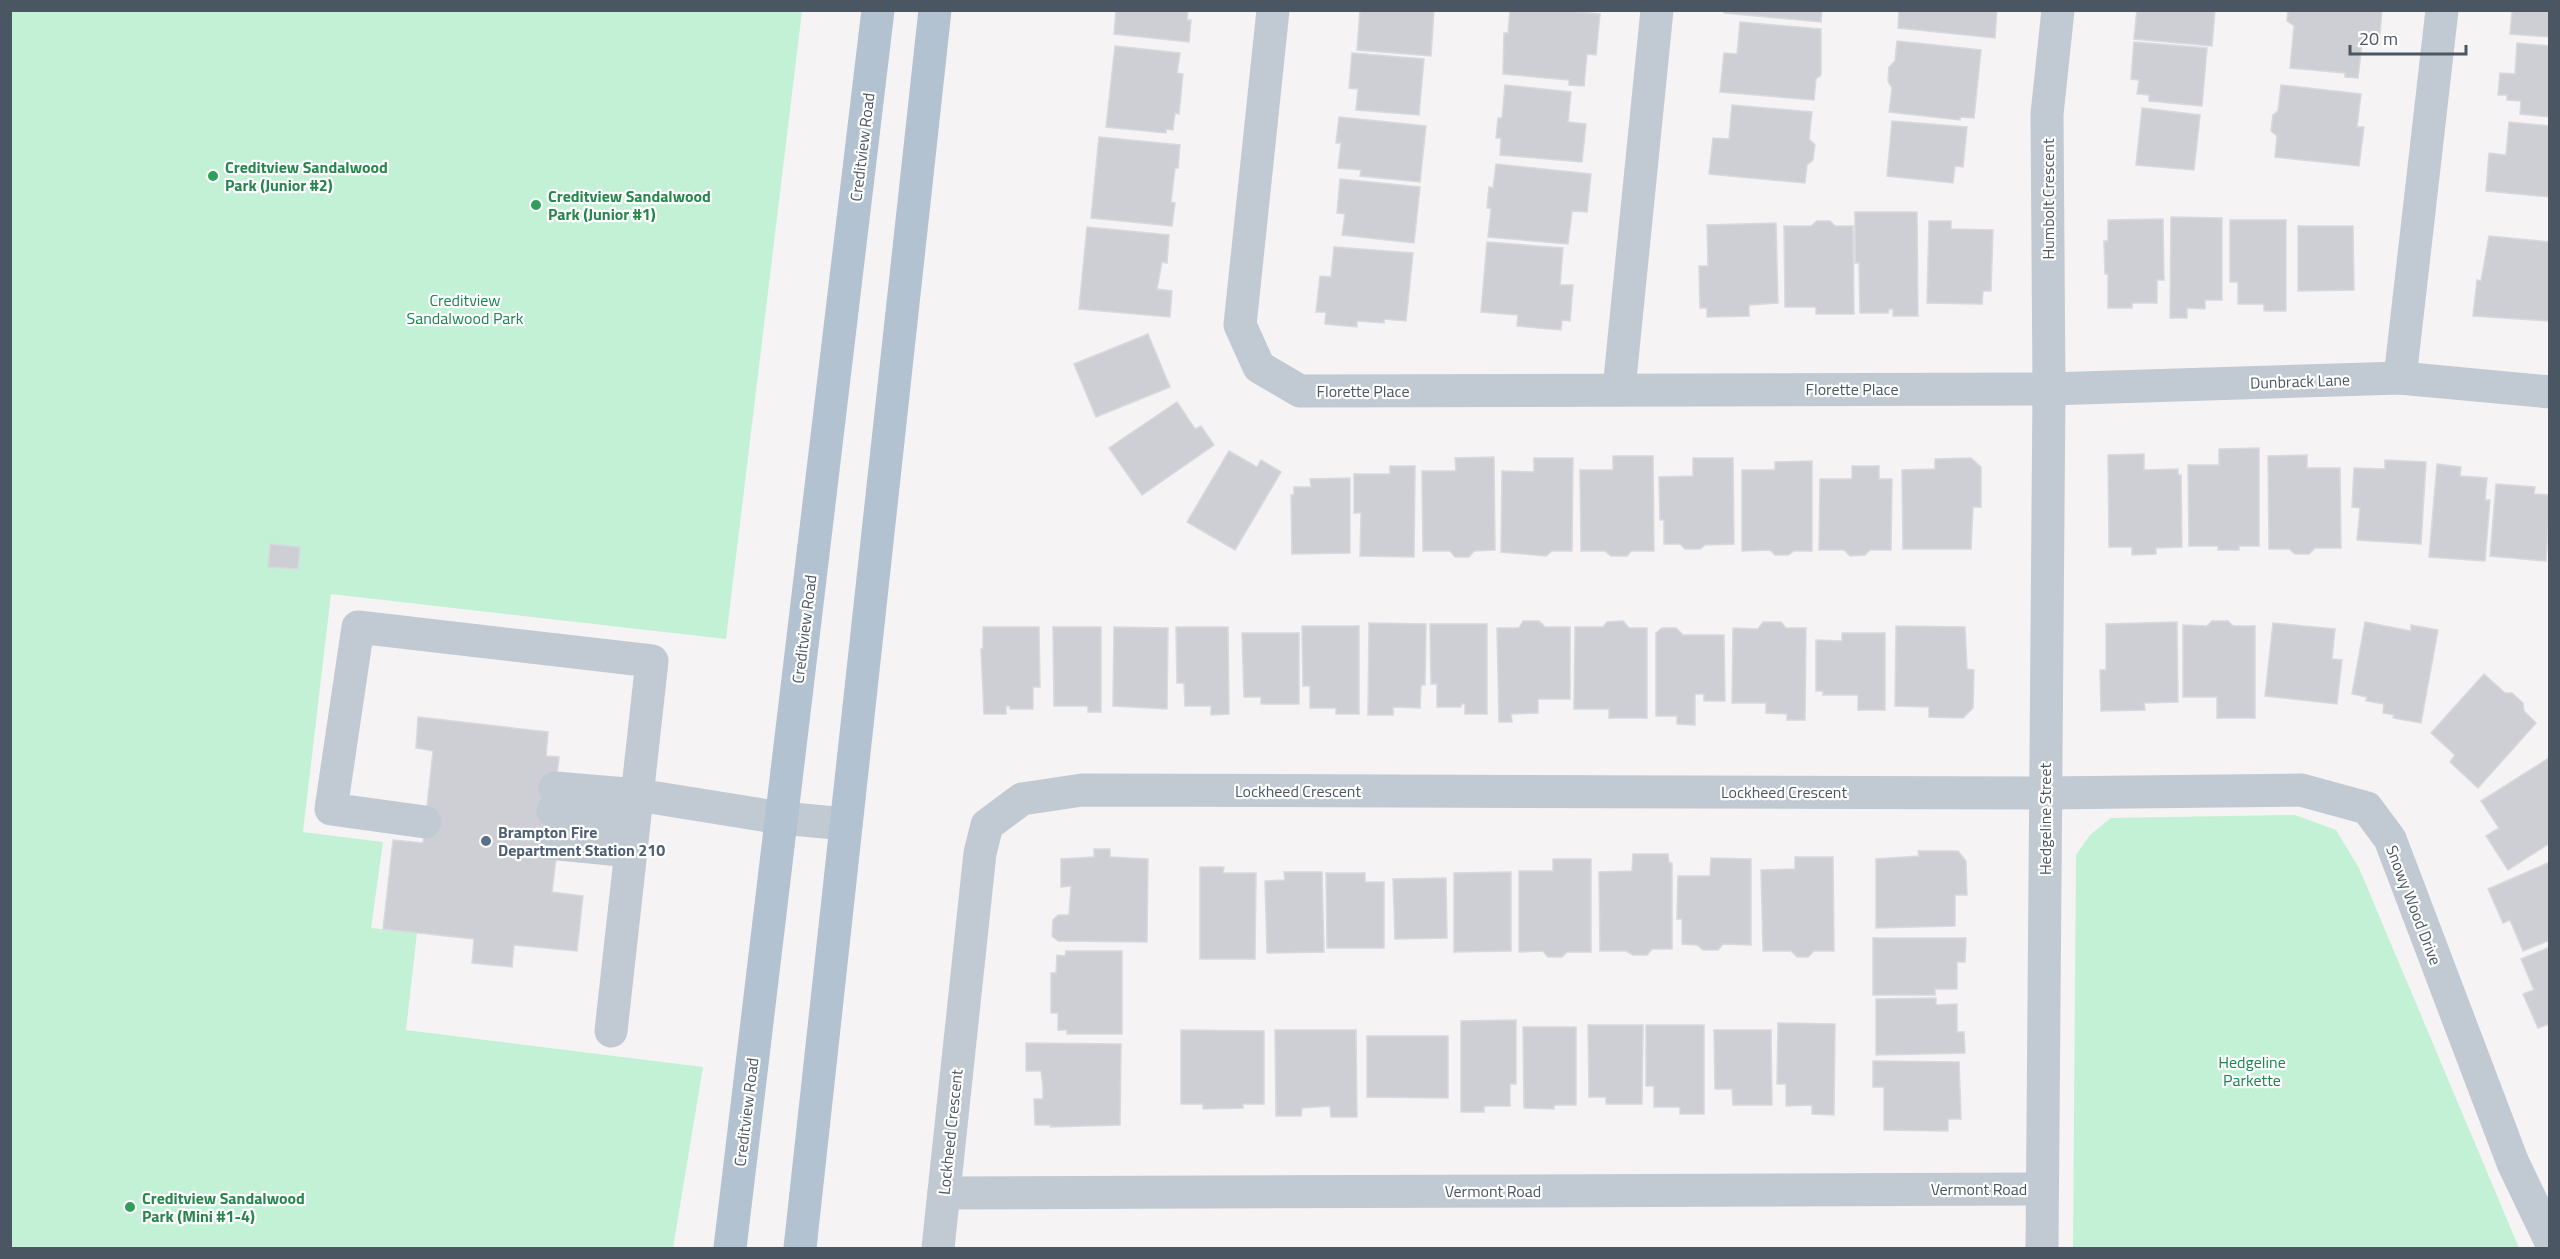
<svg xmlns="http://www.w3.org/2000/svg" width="2560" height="1259" font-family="'Titillium Web',sans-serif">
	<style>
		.green { fill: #c3f1d5 }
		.building { fill: #cdcfd5; stroke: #d7d9de; stroke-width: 1.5 }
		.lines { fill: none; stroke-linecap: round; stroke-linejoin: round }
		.minor { stroke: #c1cad2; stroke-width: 33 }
		.major { stroke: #b3c2d1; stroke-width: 33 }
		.leisure-dot { fill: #2e9e5b; stroke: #fff; stroke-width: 2 }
		.service-dot { fill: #5c6f8a; stroke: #fff; stroke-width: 2 }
		.labels { text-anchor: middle; stroke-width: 4.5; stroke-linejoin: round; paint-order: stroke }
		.street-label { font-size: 16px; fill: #4a5661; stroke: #fff }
		.leisure-label { font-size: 16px; font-weight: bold; fill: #27864d; stroke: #fff; text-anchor: start }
		.park-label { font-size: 16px; fill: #17864f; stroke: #fff }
		.service-label { font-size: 16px; font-weight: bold; fill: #4e5e75; stroke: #fff; text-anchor: start }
	</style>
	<rect width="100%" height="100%" fill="#f5f3f3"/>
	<g class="green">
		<path d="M 10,11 L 802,11 L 726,639 L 331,594 L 303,832 L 383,842 L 371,928 L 417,933 L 406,1030 L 703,1067 L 673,1248 L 11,1248 Z"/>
		<path d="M 2295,815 L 2336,830 L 2359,868 L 2519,1248 L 2073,1248 L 2076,855 L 2090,835 L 2111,818 Z"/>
	</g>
	<g class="building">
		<path d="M 1116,10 L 1188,10 L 1187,20 L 1191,20 L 1189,42 L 1114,34 Z"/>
		<path d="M 1360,10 L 1434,10 L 1431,56 L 1357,50 Z"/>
		<path d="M 1510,10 L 1560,10 L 1600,14 L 1596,55 L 1587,54 L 1584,86 L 1569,85 L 1569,80 L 1503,74 L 1504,33 L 1508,33 Z"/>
		<path d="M 1724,10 L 1822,10 L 1821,22 L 1724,13 Z"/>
		<path d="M 1899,10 L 1997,10 L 1995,38 L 1898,28 Z"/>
		<path d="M 2137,10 L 2215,10 L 2212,46 L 2134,39 Z"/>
		<path d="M 2288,10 L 2382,10 L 2379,45 L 2362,43 L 2358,78 L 2345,77 L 2345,73 L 2290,68 L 2294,26 L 2287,21 Z"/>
		<path d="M 2503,10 L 2550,10 L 2550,37 L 2510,34 L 2512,12 Z"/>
		<path d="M 1740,22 L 1821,29 L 1821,75 L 1816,79 L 1814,100 L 1720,92 L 1724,53 L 1737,54 Z"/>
		<path d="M 1897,41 L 1981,50 L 1974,118 L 1960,117 L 1960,120 L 1889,112 L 1892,88 L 1888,81 L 1889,67 L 1895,61 Z"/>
		<path d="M 2134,42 L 2207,48 L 2202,106 L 2149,101 L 2149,95 L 2137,94 L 2139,80 L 2131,79 Z"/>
		<path d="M 2517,43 L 2550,46 L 2550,117 L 2520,114 L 2521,101 L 2507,100 L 2507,95 L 2498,95 L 2500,73 L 2515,74 Z"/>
		<path d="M 1115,46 L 1180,53 L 1177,73 L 1183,74 L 1179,114 L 1175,113 L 1173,130 L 1166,129 L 1166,133 L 1106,127 Z"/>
		<path d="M 1352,53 L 1424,59 L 1419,115 L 1356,110 L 1358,89 L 1349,88 Z"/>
		<path d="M 1505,85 L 1571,92 L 1568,122 L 1586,124 L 1582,162 L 1500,155 L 1501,138 L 1496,138 L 1498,118 L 1502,118 Z"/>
		<path d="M 2281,85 L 2361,94 L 2357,127 L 2364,127 L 2359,166 L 2275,157 L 2277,136 L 2271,131 L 2273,115 L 2278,111 Z"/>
		<path d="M 1732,105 L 1812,112 L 1809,139 L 1815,145 L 1814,152 L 1813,160 L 1807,165 L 1805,183 L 1709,174 L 1713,138 L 1729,139 Z"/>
		<path d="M 2142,108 L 2200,115 L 2194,170 L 2136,165 Z"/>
		<path d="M 1339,117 L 1426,126 L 1420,182 L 1360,176 L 1361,170 L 1338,168 L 1341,143 L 1336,143 Z"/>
		<path d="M 1892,121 L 1967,127 L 1963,167 L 1955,166 L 1953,183 L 1887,176 Z"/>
		<path d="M 2509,122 L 2550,126 L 2550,197 L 2486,191 L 2489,153 L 2506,155 Z"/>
		<path d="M 1099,137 L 1180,145 L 1178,168 L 1175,168 L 1171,202 L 1175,203 L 1172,226 L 1091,218 Z"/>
		<path d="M 1496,164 L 1591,174 L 1587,212 L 1572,211 L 1568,244 L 1488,237 L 1491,209 L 1487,208 L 1489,187 L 1493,188 Z"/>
		<path d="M 1340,179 L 1420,187 L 1414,243 L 1342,235 L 1345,214 L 1337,213 Z"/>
		<path d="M 1855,212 L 1917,212 L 1918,316 L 1893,316 L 1893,309 L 1889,309 L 1888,313 L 1860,313 L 1859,263 L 1855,263 Z"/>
		<path d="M 2171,217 L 2222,218 L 2222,300 L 2205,300 L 2205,309 L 2187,308 L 2187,318 L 2170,318 Z"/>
		<path d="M 2163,219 L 2164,280 L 2157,280 L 2157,303 L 2132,303 L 2132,308 L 2108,308 L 2108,274 L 2105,274 L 2104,241 L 2108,241 L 2108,220 Z"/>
		<path d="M 2230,220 L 2286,220 L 2286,311 L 2264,311 L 2264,304 L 2238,304 L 2238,282 L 2230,282 Z"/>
		<path d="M 1817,221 L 1830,221 L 1835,226 L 1853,226 L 1854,314 L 1816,314 L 1816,307 L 1785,307 L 1784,226 L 1811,226 Z"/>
		<path d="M 1929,221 L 1951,221 L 1951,229 L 1993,230 L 1991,291 L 1983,291 L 1982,304 L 1927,303 Z"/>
		<path d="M 1776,223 L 1778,303 L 1749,305 L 1749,316 L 1707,317 L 1707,308 L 1700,308 L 1699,266 L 1708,266 L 1707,225 Z"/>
		<path d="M 2298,226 L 2353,226 L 2354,290 L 2298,291 Z"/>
		<path d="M 1087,227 L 1169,235 L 1167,263 L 1162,262 L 1157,289 L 1172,291 L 1170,317 L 1079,309 Z"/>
		<path d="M 2489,236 L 2550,242 L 2549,321 L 2473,316 L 2477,280 L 2481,281 Z"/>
		<path d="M 1487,242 L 1563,248 L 1560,285 L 1573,285 L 1570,321 L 1562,320 L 1561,330 L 1517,326 L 1518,315 L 1481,312 Z"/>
		<path d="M 1334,247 L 1413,253 L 1406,321 L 1384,319 L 1384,323 L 1357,321 L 1357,327 L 1325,324 L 1326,312 L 1316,312 L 1320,276 L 1331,277 Z"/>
		<path d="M 1148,334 L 1170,387 L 1096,417 L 1074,364 Z"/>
		<path d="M 1177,402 L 1195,429 L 1201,426 L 1214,445 L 1142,495 L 1109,448 Z"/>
		<path d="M 2259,448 L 2259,546 L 2239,546 L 2239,550 L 2218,550 L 2218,546 L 2189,546 L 2188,465 L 2219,465 L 2219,449 Z"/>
		<path d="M 1229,451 L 1257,467 L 1261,460 L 1281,472 L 1235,550 L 1187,522 Z"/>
		<path d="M 2144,454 L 2144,470 L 2178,469 L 2178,475 L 2181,475 L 2182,547 L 2156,548 L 2156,554 L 2132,555 L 2132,547 L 2109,547 L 2108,455 Z"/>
		<path d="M 2307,455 L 2307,468 L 2340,468 L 2341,548 L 2315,548 L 2309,554 L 2295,554 L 2289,549 L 2269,549 L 2268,456 Z"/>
		<path d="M 1613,456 L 1653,456 L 1654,551 L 1631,551 L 1627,556 L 1611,556 L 1605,551 L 1581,551 L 1580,470 L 1613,470 Z"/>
		<path d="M 1494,457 L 1495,550 L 1474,551 L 1469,557 L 1455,557 L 1450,551 L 1423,551 L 1422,471 L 1456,471 L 1455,458 Z"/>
		<path d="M 1534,458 L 1573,458 L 1572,551 L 1552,551 L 1546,556 L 1501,552 L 1502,471 L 1534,472 Z"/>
		<path d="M 1693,458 L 1733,458 L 1734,544 L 1705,545 L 1700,549 L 1685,549 L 1680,544 L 1664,544 L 1664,520 L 1660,520 L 1659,477 L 1693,476 Z"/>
		<path d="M 1971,458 L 1981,467 L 1981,507 L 1973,507 L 1971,549 L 1903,549 L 1902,470 L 1935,469 L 1935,459 Z"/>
		<path d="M 2385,460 L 2426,462 L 2421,544 L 2357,540 L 2360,508 L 2352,507 L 2354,468 L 2385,469 Z"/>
		<path d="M 1812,461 L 1812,551 L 1794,551 L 1788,555 L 1775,555 L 1770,550 L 1742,551 L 1742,470 L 1775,470 L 1775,462 Z"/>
		<path d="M 2437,464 L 2461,467 L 2460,476 L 2487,478 L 2485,500 L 2490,500 L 2485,561 L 2429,557 Z"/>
		<path d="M 1390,466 L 1415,466 L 1414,557 L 1360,556 L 1361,513 L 1354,513 L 1354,474 L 1390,474 Z"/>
		<path d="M 1852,466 L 1879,466 L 1879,479 L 1892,479 L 1891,550 L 1870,550 L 1865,555 L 1850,556 L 1844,550 L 1819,550 L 1820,479 L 1852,479 Z"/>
		<path d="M 1350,478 L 1350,553 L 1292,554 L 1291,495 L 1294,495 L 1294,487 L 1311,487 L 1310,479 Z"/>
		<path d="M 2496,484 L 2535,487 L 2534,494 L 2550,495 L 2546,561 L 2490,556 Z"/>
		<path d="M 270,544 L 300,547 L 298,569 L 268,567 Z"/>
		<path d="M 1523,621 L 1539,621 L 1545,627 L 1570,627 L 1570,699 L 1538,699 L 1538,713 L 1511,714 L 1512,722 L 1499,722 L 1497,628 L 1519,628 Z"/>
		<path d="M 1623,621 L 1629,628 L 1647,628 L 1647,718 L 1609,718 L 1609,709 L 1574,709 L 1575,627 L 1603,627 L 1607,622 Z"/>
		<path d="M 2212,621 L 2228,621 L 2233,626 L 2255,626 L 2255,718 L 2217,718 L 2217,697 L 2183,697 L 2183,625 L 2207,626 Z"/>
		<path d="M 1763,622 L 1781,622 L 1786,628 L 1806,628 L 1805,720 L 1787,720 L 1787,714 L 1766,713 L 1766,703 L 1732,703 L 1733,628 L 1758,629 Z"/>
		<path d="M 2177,622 L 2178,702 L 2144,703 L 2145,710 L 2101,711 L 2100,670 L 2106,670 L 2106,624 Z"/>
		<path d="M 2365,622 L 2411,631 L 2411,625 L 2438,630 L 2421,723 L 2393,718 L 2394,715 L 2383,713 L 2384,704 L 2366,701 L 2367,697 L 2352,694 Z"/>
		<path d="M 1369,623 L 1426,624 L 1425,685 L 1421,685 L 1420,708 L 1393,707 L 1393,715 L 1368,715 Z"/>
		<path d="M 2273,623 L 2335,629 L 2332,659 L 2342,660 L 2337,704 L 2265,696 Z"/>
		<path d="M 1430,624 L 1487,624 L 1487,714 L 1465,714 L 1465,704 L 1461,704 L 1461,707 L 1437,707 L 1437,684 L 1431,684 Z"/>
		<path d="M 1302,626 L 1359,626 L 1359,714 L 1336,714 L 1336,708 L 1310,708 L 1310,686 L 1303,686 Z"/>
		<path d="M 1896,626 L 1965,627 L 1967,669 L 1974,670 L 1973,708 L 1963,718 L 1929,717 L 1929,707 L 1895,706 Z"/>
		<path d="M 983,627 L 1039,627 L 1040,687 L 1033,687 L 1033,709 L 1010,709 L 1010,706 L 1006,706 L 1006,714 L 984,714 L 981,649 L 983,649 Z"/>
		<path d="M 1053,627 L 1101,627 L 1101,712 L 1088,712 L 1088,706 L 1054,706 Z"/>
		<path d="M 1114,627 L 1168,628 L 1167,709 L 1113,706 Z"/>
		<path d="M 1176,627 L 1228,627 L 1229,714 L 1211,715 L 1211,706 L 1185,706 L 1184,683 L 1177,683 Z"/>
		<path d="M 1662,628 L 1676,628 L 1683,635 L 1724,635 L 1725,701 L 1704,701 L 1704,694 L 1695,694 L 1695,725 L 1677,724 L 1677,716 L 1656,716 L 1656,633 Z"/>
		<path d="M 1242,633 L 1299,633 L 1299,704 L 1261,704 L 1261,697 L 1244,697 Z"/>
		<path d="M 1842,633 L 1885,633 L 1885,710 L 1858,710 L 1858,695 L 1823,695 L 1823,691 L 1816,691 L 1816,640 L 1842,641 Z"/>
		<path d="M 2484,674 L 2505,693 L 2512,693 L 2523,703 L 2524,711 L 2536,723 L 2478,788 L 2450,762 L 2455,755 L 2431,733 Z"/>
		<path d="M 418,717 L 548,732 L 546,756 L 559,757 L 548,856 L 556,858 L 552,892 L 583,896 L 577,951 L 514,945 L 512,967 L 472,963 L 474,939 L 383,929 L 393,840 L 423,843 L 433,751 L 416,748 Z"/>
		<path d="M 2549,758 L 2550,843 L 2508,870 L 2486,836 L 2499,828 L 2481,801 Z"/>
		<path d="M 1094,849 L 1110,849 L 1110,857 L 1148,859 L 1147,942 L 1058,941 L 1052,936 L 1053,920 L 1058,915 L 1069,915 L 1071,886 L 1061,887 L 1061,859 L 1094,857 Z"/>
		<path d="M 1918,851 L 1958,851 L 1966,861 L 1967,895 L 1955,895 L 1955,926 L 1876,928 L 1876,859 L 1919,856 Z"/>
		<path d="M 1633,854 L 1668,854 L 1669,863 L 1672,863 L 1672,949 L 1652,949 L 1647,955 L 1633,955 L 1626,951 L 1600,951 L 1599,872 L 1632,871 Z"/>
		<path d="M 1795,857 L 1833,857 L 1834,951 L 1814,951 L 1808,957 L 1797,957 L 1791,951 L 1763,951 L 1761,870 L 1795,869 Z"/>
		<path d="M 1711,858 L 1751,859 L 1751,945 L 1723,944 L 1718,950 L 1703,950 L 1697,945 L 1682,944 L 1682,919 L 1677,919 L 1678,876 L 1710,876 Z"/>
		<path d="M 1553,859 L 1591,859 L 1591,952 L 1567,952 L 1562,957 L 1548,957 L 1543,951 L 1519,952 L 1519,871 L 1553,871 Z"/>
		<path d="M 2550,862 L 2550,940 L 2523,951 L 2510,920 L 2503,923 L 2488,889 Z"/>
		<path d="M 1200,867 L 1224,867 L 1223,873 L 1256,873 L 1255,959 L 1200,959 Z"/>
		<path d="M 1284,872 L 1322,872 L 1324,952 L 1267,953 L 1265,881 L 1285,880 Z"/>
		<path d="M 1511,872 L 1511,951 L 1454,952 L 1454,873 Z"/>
		<path d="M 1326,873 L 1365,873 L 1365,882 L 1384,882 L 1384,948 L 1327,948 Z"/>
		<path d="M 1446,878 L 1447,938 L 1395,939 L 1393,879 Z"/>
		<path d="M 1873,938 L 1966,938 L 1965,962 L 1957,962 L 1957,989 L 1935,989 L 1935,995 L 1873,995 Z"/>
		<path d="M 2550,947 L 2550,1024 L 2538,1028 L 2523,994 L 2534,990 L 2521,959 Z"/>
		<path d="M 1066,951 L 1122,951 L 1122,1034 L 1067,1034 L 1067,1030 L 1058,1030 L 1058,1013 L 1051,1013 L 1051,973 L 1056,973 L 1057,955 L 1065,956 Z"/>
		<path d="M 1936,998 L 1936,1005 L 1957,1004 L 1957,1032 L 1964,1032 L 1965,1053 L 1876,1055 L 1876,999 Z"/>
		<path d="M 1516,1020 L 1516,1084 L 1510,1084 L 1510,1106 L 1484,1106 L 1484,1112 L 1461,1112 L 1461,1021 Z"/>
		<path d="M 1778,1023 L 1835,1024 L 1834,1115 L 1812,1114 L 1812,1105 L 1786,1106 L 1786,1084 L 1777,1084 Z"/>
		<path d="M 1588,1025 L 1643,1025 L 1642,1104 L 1606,1104 L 1606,1097 L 1589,1097 Z"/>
		<path d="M 1646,1025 L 1704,1025 L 1704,1114 L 1680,1114 L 1680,1107 L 1654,1107 L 1654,1086 L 1646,1086 Z"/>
		<path d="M 1523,1027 L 1576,1027 L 1576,1105 L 1554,1105 L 1554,1109 L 1524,1108 Z"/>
		<path d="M 1181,1030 L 1264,1031 L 1264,1104 L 1243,1104 L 1243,1108 L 1203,1109 L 1203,1104 L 1181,1104 Z"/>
		<path d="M 1275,1030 L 1356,1030 L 1357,1117 L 1331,1117 L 1330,1106 L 1302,1108 L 1301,1116 L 1276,1116 Z"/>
		<path d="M 1714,1030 L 1771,1030 L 1772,1105 L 1733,1105 L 1732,1089 L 1715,1089 Z"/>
		<path d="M 1367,1036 L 1448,1036 L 1448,1098 L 1367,1097 Z"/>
		<path d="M 1026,1043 L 1121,1044 L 1120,1125 L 1050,1127 L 1051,1125 L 1035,1125 L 1034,1099 L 1043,1099 L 1043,1087 L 1041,1071 L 1026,1071 Z"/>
		<path d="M 1873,1061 L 1959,1062 L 1961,1119 L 1948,1119 L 1948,1131 L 1884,1130 L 1884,1087 L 1873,1087 Z"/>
	</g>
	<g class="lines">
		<g class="minor">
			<path d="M 1273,10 L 1240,325 L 1259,367 L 1300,391 L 2049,389 L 2400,378 L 2550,392"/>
			<path d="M 2400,378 L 2442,10"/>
			<path d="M 1619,389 L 1657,10"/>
			<path d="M 555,788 L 638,795 L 781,818 L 846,824"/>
			<path d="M 553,811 L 634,820"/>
			<path d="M 425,822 L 331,809 L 358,627 L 652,661 L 611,1031"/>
			<path d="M 549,843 L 631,851"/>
			<path d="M 944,1193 L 2042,1189"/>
			<path d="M 938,1248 L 980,853 L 987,825 L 1022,799 L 1082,790 L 2045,793 L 2301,790 L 2367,808 L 2390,839 L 2513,1163 L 2550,1240"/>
			<path d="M 2042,1248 L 2049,389 L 2047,114 L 2058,10"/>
		</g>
		<g class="major">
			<path d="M 730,1248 L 878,10"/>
			<path d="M 800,1248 L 935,10"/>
		</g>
	</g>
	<g class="leisure-dot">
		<circle cx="213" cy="176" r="6"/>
		<circle cx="536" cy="205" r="6"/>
		<circle cx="130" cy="1207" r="6"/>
	</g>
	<circle class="service-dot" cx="486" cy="841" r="6"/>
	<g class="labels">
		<g class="street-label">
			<text transform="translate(862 147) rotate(-83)" y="6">Creditview Road</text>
			<text transform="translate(2048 199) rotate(-90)" y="6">Humbolt Crescent</text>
			<text transform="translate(2300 381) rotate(-2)" y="6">Dunbrack Lane</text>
			<text x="1852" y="395">Florette Place</text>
			<text x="1363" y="397">Florette Place</text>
			<text transform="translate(804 629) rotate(-83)" y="6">Creditview Road</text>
			<text x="1298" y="797">Lockheed Crescent</text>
			<text x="1784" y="798">Lockheed Crescent</text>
			<text transform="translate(2045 819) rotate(-90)" y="6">Hedgeline Street</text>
			<text transform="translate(2414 905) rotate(69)" y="6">Snowy Wood Drive</text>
			<text transform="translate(746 1112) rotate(-83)" y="6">Creditview Road</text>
			<text transform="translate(950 1132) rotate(-84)" y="6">Lockheed Crescent</text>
			<text x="1979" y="1195">Vermont Road</text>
			<text x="1493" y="1197">Vermont Road</text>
		</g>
		<g class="leisure-label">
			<text x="225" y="173">Creditview Sandalwood<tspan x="225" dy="18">Park (Junior #2)</tspan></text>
			<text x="548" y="202">Creditview Sandalwood<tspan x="548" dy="18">Park (Junior #1)</tspan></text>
			<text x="142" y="1204">Creditview Sandalwood<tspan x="142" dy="18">Park (Mini #1-4)</tspan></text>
		</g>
		<g class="park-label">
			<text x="465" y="306">Creditview<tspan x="465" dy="18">Sandalwood Park</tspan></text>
			<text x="2252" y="1068">Hedgeline<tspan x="2252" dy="18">Parkette</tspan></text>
		</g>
		<g class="service-label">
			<text x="498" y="838">Brampton Fire<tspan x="498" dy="18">Department Station 210</tspan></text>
		</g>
	</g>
	<rect width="2560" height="1259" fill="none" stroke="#4a5661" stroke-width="24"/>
	<path d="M2350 45v9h116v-9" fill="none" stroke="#4a5661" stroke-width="3"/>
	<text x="2359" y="45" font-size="18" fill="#4a5661" stroke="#ffffff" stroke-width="4.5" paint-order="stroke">20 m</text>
</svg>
